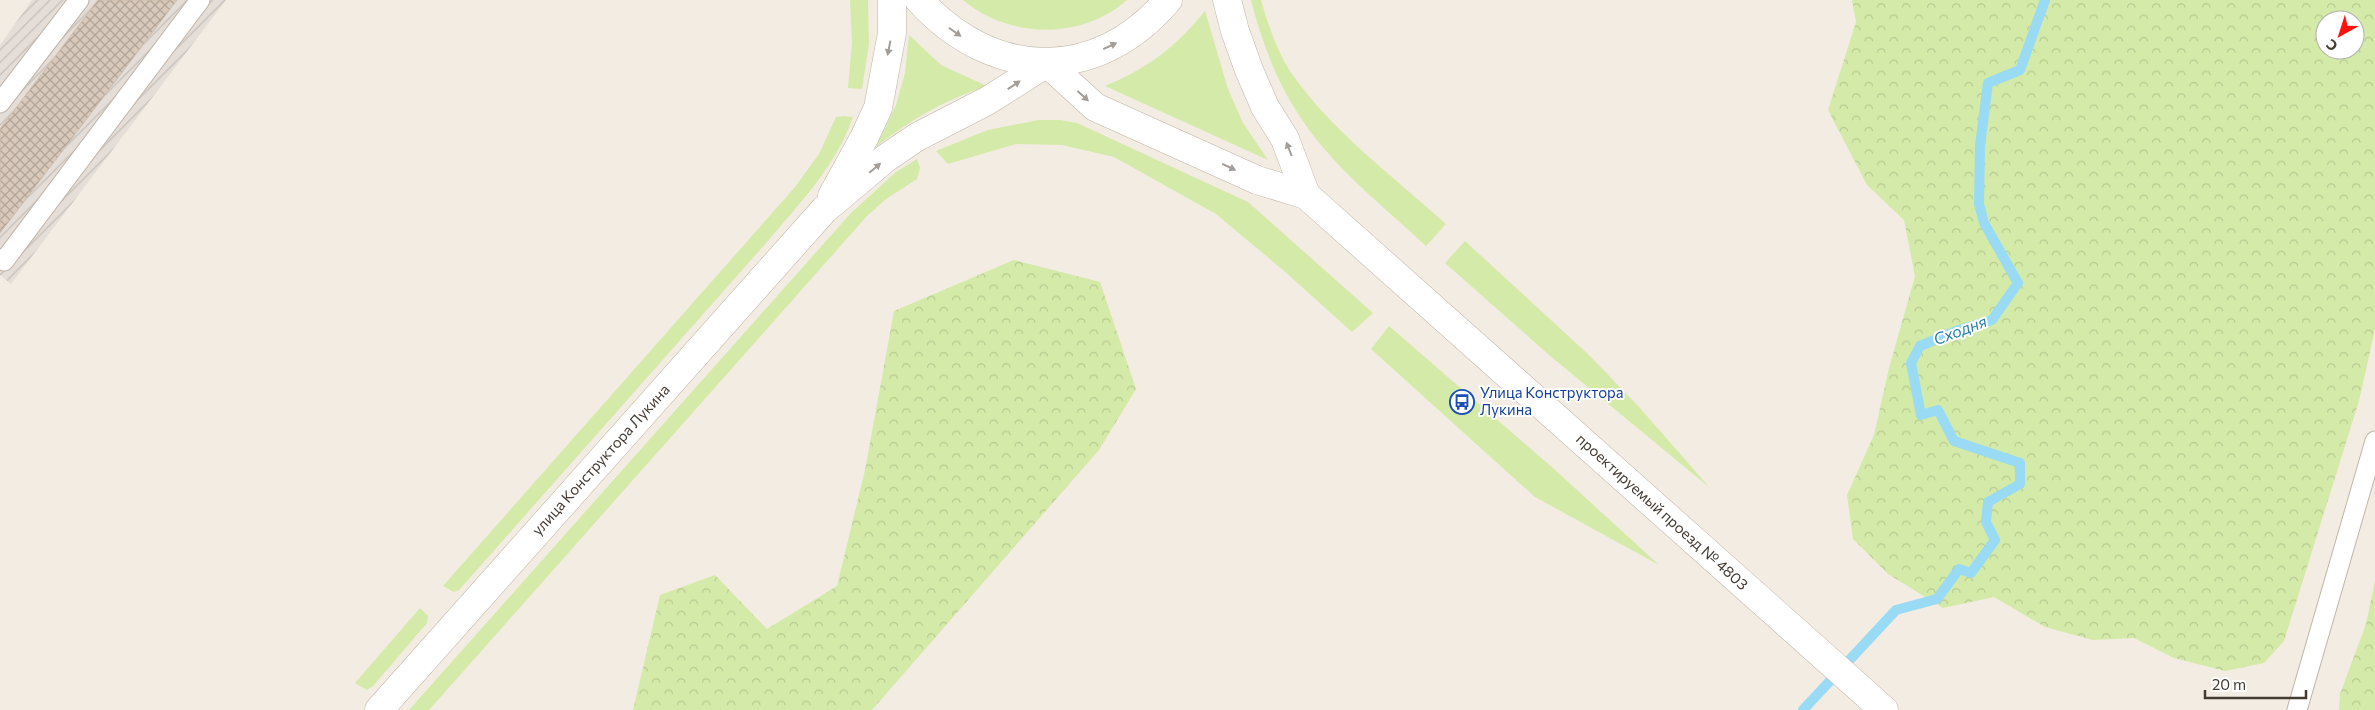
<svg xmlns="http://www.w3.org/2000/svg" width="2375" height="710" font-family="Commissioner,sans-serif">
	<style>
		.industrial { fill: url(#industrial-furrows) }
		.grass { fill: #d4eaa8 }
		.forest { fill: url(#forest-crowns); fill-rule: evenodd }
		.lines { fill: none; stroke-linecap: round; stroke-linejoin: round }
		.stream { stroke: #99daf4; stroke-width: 10 }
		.building { fill: url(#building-cross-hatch); stroke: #d0bdaa }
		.lane-casing { stroke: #c1b5a8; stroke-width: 21 }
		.street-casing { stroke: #c1b5a8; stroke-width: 29 }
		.lane { stroke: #fff; stroke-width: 19 }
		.street { stroke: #fff; stroke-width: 28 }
		.oneway { fill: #a29d99 }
		.labels { text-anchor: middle; stroke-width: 4; stroke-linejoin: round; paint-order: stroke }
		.transit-label { font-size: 15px; fill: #164399; stroke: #fff; text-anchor: start }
		.street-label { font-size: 15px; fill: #443b33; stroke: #fff }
		.water-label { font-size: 16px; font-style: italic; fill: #247fa6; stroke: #fff }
	</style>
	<defs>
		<pattern id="industrial-furrows" width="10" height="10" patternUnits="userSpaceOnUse" patternTransform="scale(1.25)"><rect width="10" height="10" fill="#e4ddd8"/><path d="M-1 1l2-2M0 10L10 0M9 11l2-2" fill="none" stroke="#c5bfba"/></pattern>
		<pattern id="forest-crowns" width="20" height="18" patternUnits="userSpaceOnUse" patternTransform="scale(1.25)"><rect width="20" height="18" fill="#d4eaa8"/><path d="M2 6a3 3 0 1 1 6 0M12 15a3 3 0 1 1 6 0" fill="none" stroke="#b7ca91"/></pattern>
		<pattern id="building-cross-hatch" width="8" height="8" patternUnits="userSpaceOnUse" patternTransform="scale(1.25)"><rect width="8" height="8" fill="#d8c9ba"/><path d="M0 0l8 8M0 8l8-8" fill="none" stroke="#b1a498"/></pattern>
	</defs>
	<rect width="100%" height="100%" fill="#f3ece2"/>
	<path class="industrial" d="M 32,0 L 226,0 L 11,284 L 0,275 L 0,45 Z"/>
	<g class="grass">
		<path d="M 850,0 L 868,0 L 869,44 L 862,89 L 848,88 L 852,43 Z"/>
		<path d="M 963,0 L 1127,0 C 1082,40 1009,39 963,0 Z"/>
		<path d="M 1251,0 L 1261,0 C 1268,24 1276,49 1290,71 C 1329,129 1394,177 1446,224 L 1426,246 C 1382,205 1329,164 1297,112 C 1275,78 1261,39 1251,0 Z"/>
		<path d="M 1205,11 L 1228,89 L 1243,123 L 1268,160 L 1105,86 C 1148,68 1175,48 1205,11 Z"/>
		<path d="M 909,35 L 941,65 L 987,86 C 945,100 911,119 876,147 L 896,105 L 905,73 Z"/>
		<path d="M 844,116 L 853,117 C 836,166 799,204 767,242 L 459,590 L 454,592 L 443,586 L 795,187 L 819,154 L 836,117 Z"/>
		<path d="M 1039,120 L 1060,120 L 1077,123 L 1248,202 L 1373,313 L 1352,332 L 1283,270 L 1216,214 L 1114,157 L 1062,145 L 1016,144 L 948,164 L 936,151 L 988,130 Z"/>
		<path d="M 917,159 L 920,168 L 917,179 L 886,199 L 867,216 L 429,710 L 409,710 L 851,213 L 896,172 Z"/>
		<path d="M 1465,241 L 1589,355 L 1639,407 L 1710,488 L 1548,354 L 1445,263 Z"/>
		<path d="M 1389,326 L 1554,469 L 1659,565 L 1535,497 L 1371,349 Z"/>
		<path d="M 420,608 L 428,616 L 427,623 L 373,686 L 367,690 L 355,683 Z"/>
	</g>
	<g class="forest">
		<path d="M 1852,0 L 2375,0 L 2375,329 L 2359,401 L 2284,641 L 2264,663 L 2225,671 L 2174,658 L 2134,638 L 2093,640 L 2045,627 L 1994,597 L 1943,608 L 1888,574 L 1853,539 L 1847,495 L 1874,435 L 1889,368 L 1915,276 L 1904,220 L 1867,185 L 1828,110 L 1856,22 ZM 2325,20 L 2355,20 L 2355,50 L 2325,50 Z"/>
		<path d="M 1014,260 L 1100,282 L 1136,389 L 1099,450 L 872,710 L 633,710 L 660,595 L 715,575 L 767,629 L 837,586 L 865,470 L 894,311 Z"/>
		<path d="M 2375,581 L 2375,710 L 2339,710 L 2340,694 L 2366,624 Z"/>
	</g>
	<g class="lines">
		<path class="stream" d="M 1803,710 L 1896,610 L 1937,599 L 1959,569 L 1971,573 L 1995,540 L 1986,522 L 1988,502 L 2020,484 L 2020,463 L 1954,441 L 1938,410 L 1921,415 L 1911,363 L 1920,346 L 1959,330 L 1992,320 L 2018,283 L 1984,223 L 1979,204 L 1980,146 L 1988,83 L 2020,70 L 2045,0"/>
	</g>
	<path class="building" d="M 98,0 L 177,0 L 0,233 L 0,129 Z"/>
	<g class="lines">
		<defs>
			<g id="lane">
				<path d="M 0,103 L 79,0"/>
				<path d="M 0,259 L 4,261 L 200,0"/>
				<path d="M 2297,710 L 2375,441"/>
			</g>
			<g id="street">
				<path d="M 919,0 C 992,80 1096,85 1168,0"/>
				<path d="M 1227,0 L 1235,31 L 1249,70 L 1265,107 L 1285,139 L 1306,195"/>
				<path d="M 1047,63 L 1095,107 L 1257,180 L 1306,195 L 1884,710"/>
				<path d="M 832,196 L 864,138 L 878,108 L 892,33 L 892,0"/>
				<path d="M 379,710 L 824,210 L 886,158 L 917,137 L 987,101 L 1047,63"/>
			</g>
		</defs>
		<use href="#lane" class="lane-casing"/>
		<use href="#street" class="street-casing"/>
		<use href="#lane" class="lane"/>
		<use href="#street" class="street"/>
	</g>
	<defs><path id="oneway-solid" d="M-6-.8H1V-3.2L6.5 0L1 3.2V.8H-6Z" transform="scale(1.25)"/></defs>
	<g class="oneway">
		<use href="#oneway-solid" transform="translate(955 32) rotate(35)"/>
		<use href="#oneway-solid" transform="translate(1110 46) rotate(-25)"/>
		<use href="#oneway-solid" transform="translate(889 48) rotate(101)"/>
		<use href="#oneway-solid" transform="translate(1014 85) rotate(-33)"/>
		<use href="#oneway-solid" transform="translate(1083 96) rotate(42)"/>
		<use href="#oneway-solid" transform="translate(1289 149) rotate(-111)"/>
		<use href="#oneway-solid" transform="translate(1229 167) rotate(25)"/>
		<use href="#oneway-solid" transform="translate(875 168) rotate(-40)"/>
	</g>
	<defs>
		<symbol id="bus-ring" viewBox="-11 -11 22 22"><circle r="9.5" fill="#fff" stroke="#1a4fb4" stroke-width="1.5"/><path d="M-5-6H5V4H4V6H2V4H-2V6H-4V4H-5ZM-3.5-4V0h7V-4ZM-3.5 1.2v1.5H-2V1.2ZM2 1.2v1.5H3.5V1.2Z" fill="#1a4fb4"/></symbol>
	</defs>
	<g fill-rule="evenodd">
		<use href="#bus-ring" x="1448" y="388" width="28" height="28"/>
	</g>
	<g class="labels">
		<g class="transit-label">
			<text x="1480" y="398">Улица Конструктора<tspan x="1480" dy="17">Лукина</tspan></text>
		</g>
		<g class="street-label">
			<text transform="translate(601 460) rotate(-48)" y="5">улица Конструктора Лукина</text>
			<text transform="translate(1662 512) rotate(42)" y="5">проектируемый проезд № 4803</text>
		</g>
		<g class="water-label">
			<text transform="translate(1960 330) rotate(-21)" y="6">Сходня</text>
		</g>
	</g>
	<g transform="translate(2340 35) rotate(219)"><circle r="24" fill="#ffffff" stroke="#b4b1ad"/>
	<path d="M0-4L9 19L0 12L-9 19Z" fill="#ff140d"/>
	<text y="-8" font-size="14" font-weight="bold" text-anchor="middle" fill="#443b33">С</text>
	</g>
	<path d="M2205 690v8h101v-8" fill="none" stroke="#443b33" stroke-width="2.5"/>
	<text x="2212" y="690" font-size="15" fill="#443b33" stroke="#ffffff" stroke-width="4" paint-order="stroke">20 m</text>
</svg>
